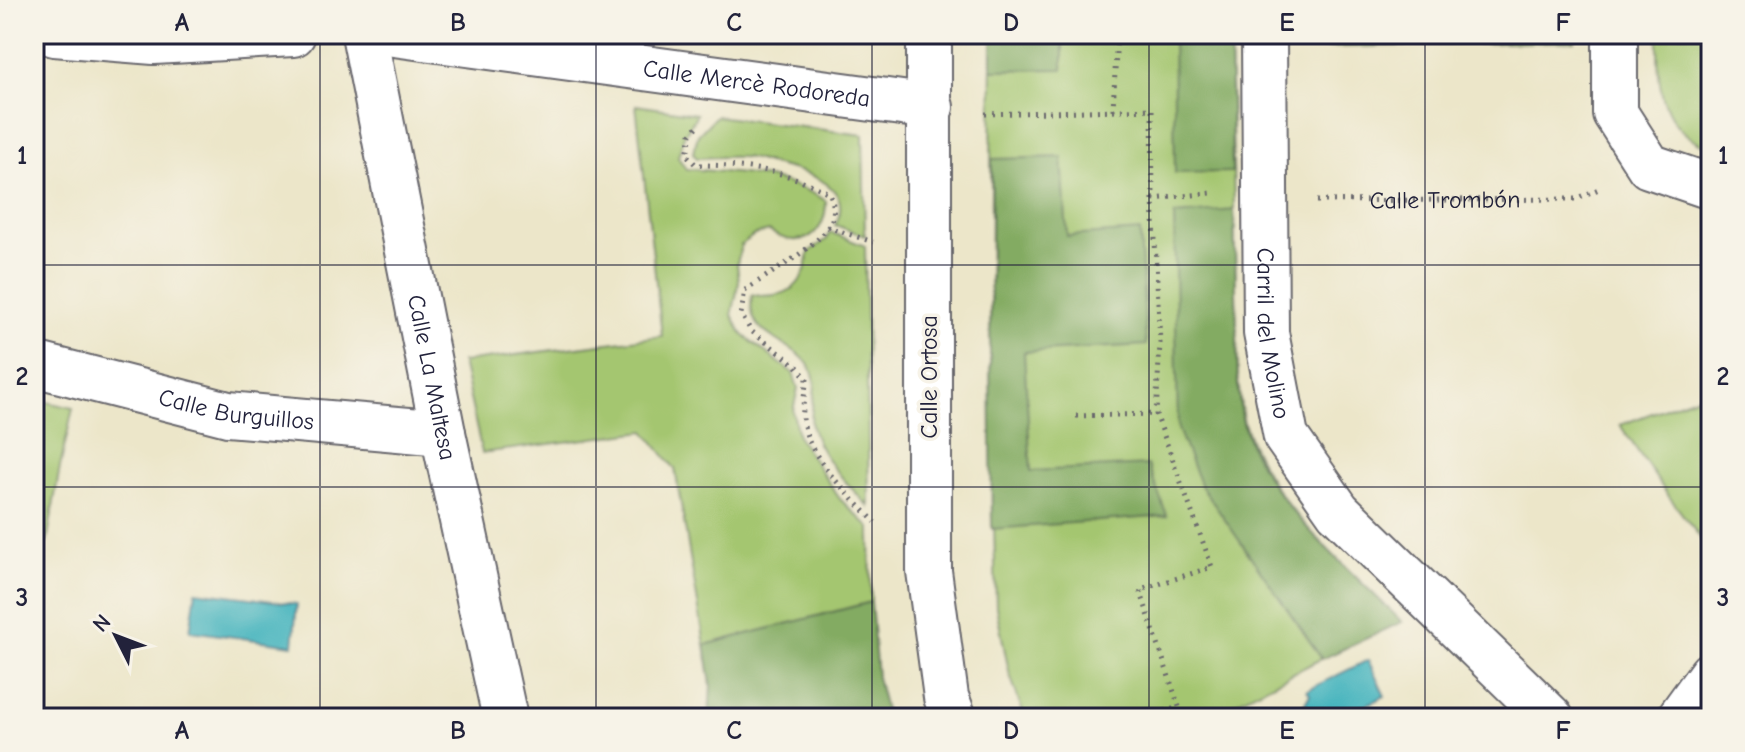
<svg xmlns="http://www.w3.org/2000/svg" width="1745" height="752" font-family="'Comic Neue',sans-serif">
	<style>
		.green { fill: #a4c670; stroke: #637456; stroke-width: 2 }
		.forest { fill: #83ab62; stroke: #52664e; stroke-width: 2 }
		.water { fill: #43b3bd; stroke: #326a7c; stroke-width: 2 }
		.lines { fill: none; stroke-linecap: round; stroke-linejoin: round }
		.street-casing { stroke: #69676d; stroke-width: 48 }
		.secondary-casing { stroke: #69676d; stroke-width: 48 }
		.path { stroke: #69676d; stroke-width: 5; stroke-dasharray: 2 6; stroke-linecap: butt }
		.street { stroke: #fff; stroke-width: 44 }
		.secondary { stroke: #fff; stroke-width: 44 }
		.grid { fill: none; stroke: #22223b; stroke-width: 2; stroke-opacity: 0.55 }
		.labels { text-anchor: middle; stroke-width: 7; stroke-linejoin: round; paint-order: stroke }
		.street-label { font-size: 24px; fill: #22223b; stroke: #f7f3e8 }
		.neatline { fill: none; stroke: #22223b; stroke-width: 3 }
		.grid-label { font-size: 26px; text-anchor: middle; font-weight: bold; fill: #22223b }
	</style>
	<rect width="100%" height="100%" fill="#f7f3e8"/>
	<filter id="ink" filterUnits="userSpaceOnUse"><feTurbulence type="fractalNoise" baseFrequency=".0125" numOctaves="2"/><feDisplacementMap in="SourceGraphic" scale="16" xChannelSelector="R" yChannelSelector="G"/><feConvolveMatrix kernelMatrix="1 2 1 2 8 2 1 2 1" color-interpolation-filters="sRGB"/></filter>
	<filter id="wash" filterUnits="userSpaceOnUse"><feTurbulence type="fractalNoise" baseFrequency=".006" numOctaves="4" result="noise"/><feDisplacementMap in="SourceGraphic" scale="32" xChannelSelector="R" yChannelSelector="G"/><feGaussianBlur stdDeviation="1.8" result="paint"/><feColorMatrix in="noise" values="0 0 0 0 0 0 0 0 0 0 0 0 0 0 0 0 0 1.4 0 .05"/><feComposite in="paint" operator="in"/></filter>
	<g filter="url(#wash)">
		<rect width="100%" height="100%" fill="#ece6c9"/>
		<g class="green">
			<path d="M 992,34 L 1230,34 L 1238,380 C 1240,394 1240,409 1244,423 C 1270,506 1343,562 1402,622 L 1352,643 L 1205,718 L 1025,718 L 1009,672 L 996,607 L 990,353 Z"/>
			<path d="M 1310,34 L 1575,34 L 1575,41 L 1310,48 Z"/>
			<path d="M 1658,34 L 1711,34 L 1711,148 C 1657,128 1658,83 1658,34 Z"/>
			<path d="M 636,105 L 697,114 L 684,136 L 678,157 L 686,169 C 733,172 786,175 826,201 C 826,238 799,250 769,231 L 754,235 L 741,245 L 737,264 L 739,282 L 732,315 L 743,335 L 793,373 L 798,388 L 793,411 L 798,437 L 840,499 L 870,528 L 871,602 L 705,645 L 675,469 L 645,431 L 482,453 L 462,362 L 662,336 Z"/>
			<path d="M 716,116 L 863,135 L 865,236 L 835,225 C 858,183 799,170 771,164 C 761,161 751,157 740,157 C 726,156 711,158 697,158 L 693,153 L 698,135 Z"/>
			<path d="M 830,232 L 865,246 L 869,507 C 849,485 819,457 812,427 C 808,409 820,388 812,371 C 796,337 744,342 752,295 C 787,299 805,288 809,252 L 827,239 Z"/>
			<path d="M 1711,391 L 1711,552 L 1667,494 L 1620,425 Z"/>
			<path d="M 34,399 L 73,408 L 60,467 L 47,542 L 34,540 Z"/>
		</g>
		<g class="forest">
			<path d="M 992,34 L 1063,34 L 1063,69 L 992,70 Z"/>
			<path d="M 1173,34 L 1230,34 L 1232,172 L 1175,173 Z"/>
			<path d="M 1062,157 L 1067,236 L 1140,231 L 1146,345 L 1024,352 L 1031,471 L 1148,465 L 1167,516 L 992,529 L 990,353 L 992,159 Z"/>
			<path d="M 1234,210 C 1235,251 1236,291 1237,332 C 1238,360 1236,390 1242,418 C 1258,495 1348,567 1402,622 L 1322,659 L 1200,484 L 1178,429 L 1174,215 Z"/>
			<path d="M 871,602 L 877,677 L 887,718 L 709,718 L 711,685 L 705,645 Z"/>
		</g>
		<g class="water">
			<path d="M 196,591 L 297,604 L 293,645 L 190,631 Z"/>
			<path d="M 1368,660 L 1385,696 L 1339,718 L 1308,716 L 1303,707 L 1310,694 L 1307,690 Z"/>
		</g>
	</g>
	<g filter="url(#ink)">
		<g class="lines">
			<defs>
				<g id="street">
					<path d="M 54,34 L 154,42 L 293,34"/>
					<path id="s2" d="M 364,34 L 443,433 L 505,718"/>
					<path id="s3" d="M 394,34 L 931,107"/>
					<path id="s4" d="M 1264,34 L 1266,333 L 1286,437 L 1338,511 L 1551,718"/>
					<path d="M 1615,34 L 1615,113 L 1649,166 L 1711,187"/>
					<path id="s5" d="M 34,364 L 228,414 L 443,433"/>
					<path d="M 1679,718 L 1711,674"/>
				</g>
				<path id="secondary" d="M 929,34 L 929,571 L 946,697 L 954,718"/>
			</defs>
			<use href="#street" class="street-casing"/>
			<use href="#secondary" class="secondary-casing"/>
			<g class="path">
				<path d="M 1113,110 L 1117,34"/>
				<path d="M 985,114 L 1152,109 L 1153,199 L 1160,343 L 1156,414 L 1212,567 L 1140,590 L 1179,707 L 1140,718"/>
				<path d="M 697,127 L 691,134 L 687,155 L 696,165 C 742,165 789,170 830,194 C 833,203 835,209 832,219 C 823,245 768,274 745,290 L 741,314 L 751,331 L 796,365 L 807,379 C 805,392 802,405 803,418 C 805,456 850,495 875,522"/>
				<path d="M 1153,199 L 1212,193"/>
				<path id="s1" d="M 1317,201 L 1575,199 L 1601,188"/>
				<path d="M 827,227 L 873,242"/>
				<path d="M 1076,416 L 1156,414"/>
			</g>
			<use href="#street" class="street"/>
			<use href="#secondary" class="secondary"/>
		</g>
	</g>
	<path class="grid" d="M 320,34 L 320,718M 596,34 L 596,718M 872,34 L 872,718M 1149,34 L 1149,718M 1425,34 L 1425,718M 34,265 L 1711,265M 34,487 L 1711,487"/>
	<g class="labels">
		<g class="street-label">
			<text dy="8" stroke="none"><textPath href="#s3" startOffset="366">Calle Mercè Rodoreda</textPath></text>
			<text dy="8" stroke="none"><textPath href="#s1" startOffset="128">Calle Trombón</textPath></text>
			<text dy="8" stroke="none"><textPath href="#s4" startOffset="300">Carril del Molino</textPath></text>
			<text dy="8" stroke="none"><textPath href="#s2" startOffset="350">Calle La Maltesa</textPath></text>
			<text transform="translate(929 377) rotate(-90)" y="8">Calle Ortosa</text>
			<text dy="8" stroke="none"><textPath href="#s5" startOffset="208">Calle Burguillos</textPath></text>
		</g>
	</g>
	<rect width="1745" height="752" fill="none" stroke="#f7f3e8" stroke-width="88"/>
	<g transform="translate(116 636) rotate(312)" stroke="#f7f3e8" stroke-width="6" paint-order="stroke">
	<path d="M0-6L14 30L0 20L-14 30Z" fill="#22223b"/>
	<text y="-12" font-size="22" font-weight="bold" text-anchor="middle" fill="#22223b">N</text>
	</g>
	<rect x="44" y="44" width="1657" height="664" class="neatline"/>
	<g class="grid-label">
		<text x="182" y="31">A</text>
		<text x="458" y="31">B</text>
		<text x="734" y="31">C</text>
		<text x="1011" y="31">D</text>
		<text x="1287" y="31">E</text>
		<text x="1563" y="31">F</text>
		<text x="22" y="164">1</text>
		<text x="1723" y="164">1</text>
		<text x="22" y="385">2</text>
		<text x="1723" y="385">2</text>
		<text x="22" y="606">3</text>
		<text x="1723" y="606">3</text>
		<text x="182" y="739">A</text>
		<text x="458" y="739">B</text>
		<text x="734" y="739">C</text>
		<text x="1011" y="739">D</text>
		<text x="1287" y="739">E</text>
		<text x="1563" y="739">F</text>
	</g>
</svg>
